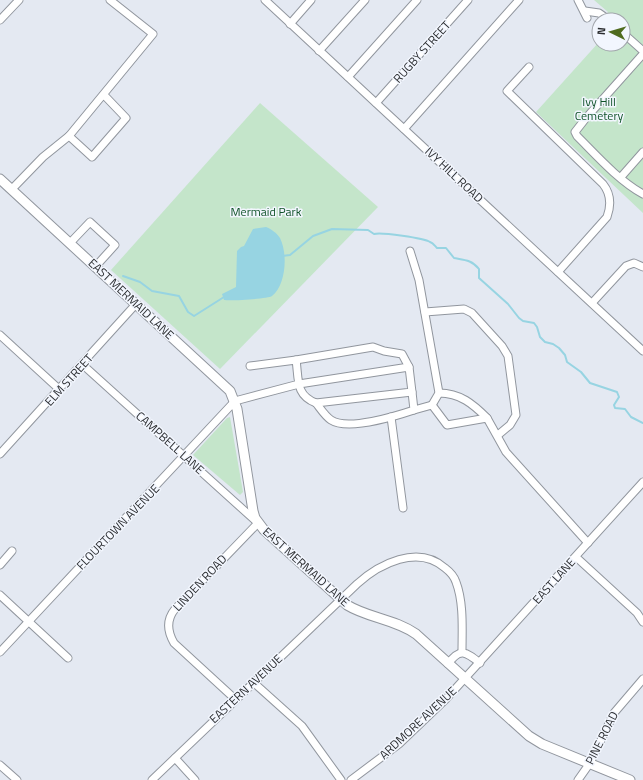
<svg xmlns="http://www.w3.org/2000/svg" width="643" height="780" font-family="'Titillium Web',sans-serif">
	<style>
		.green { fill: #c4e5ca }
		.water { fill: #97d4e2 }
		.lines { fill: none; stroke-linecap: round; stroke-linejoin: round }
		.stream { stroke: #97d4e2; stroke-width: 2 }
		.minor-casing { stroke: #91969e; stroke-width: 9 }
		.major-casing { stroke: #91969e; stroke-width: 11 }
		.minor { stroke: #fff; stroke-width: 7 }
		.major { stroke: #fff; stroke-width: 9 }
		.labels { text-anchor: middle; stroke-width: 3; stroke-linejoin: round; paint-order: stroke }
		.street-label { font-size: 12px; fill: #2b2d30; stroke: #f2f6fe }
		.park-label { font-size: 12px; fill: #105329; stroke: #f2f6fe }
	</style>
	<rect width="100%" height="100%" fill="#e4e9f2"/>
	<g class="green">
		<path d="M 594,0 L 643,0 L 643,213 L 536,112 L 599,42 L 599,44 L 623,44 L 623,20 L 603,20 L 602,19 L 608,12 Z"/>
		<path d="M 260,103 L 378,207 L 220,369 L 111,270 Z"/>
		<path d="M 230,417 L 243,492 L 240,495 L 193,455 L 227,418 Z"/>
	</g>
	<path class="water" d="M 266,227 C 271,229 277,233 280,238 C 288,254 286,285 272,296 C 268,299 230,301 224,300 L 222,294 L 236,287 L 237,251 L 241,247 L 244,246 L 253,229 Z"/>
	<g class="lines">
		<g class="stream">
			<path d="M 282,256 L 290,255 L 313,236 L 332,229 L 368,230 L 374,234 C 381,232 424,238 430,242 C 433,243 435,246 437,248 L 446,248 L 454,258 C 465,260 472,260 479,269 L 479,278 L 508,304 L 519,318 L 523,321 L 534,323 L 537,327 L 540,337 L 545,342 L 553,344 L 559,348 L 565,355 L 567,362 L 581,372 L 590,383 L 617,392 L 619,397 L 614,405 L 615,408 L 625,409 L 631,417 L 643,423"/>
			<path d="M 123,276 L 140,282 L 152,291 L 179,296 L 188,312 L 194,316 L 224,297"/>
		</g>
		<defs>
			<g id="minor">
				<path d="M 265,0 L 643,351"/>
				<path d="M 578,0 L 587,18"/>
				<path d="M 585,11 L 599,13 L 609,20"/>
				<path d="M 0,20 L 19,0"/>
				<path d="M 290,24 L 311,0"/>
				<path d="M 623,33 L 643,51"/>
				<path d="M 319,51 L 365,0"/>
				<path d="M 643,54 L 586,118 L 575,132 L 577,136 C 597,156 618,180 643,194"/>
				<path d="M 529,67 L 507,91 L 603,184 C 611,194 611,206 607,217 L 558,272"/>
				<path d="M 348,77 L 417,0"/>
				<path d="M 104,95 L 126,118 L 92,157 L 69,136 L 153,34 L 110,0"/>
				<path d="M 376,103 L 468,0"/>
				<path d="M 404,129 L 519,0"/>
				<path d="M 621,177 L 643,152"/>
				<path d="M 12,189 L 43,157 L 69,136"/>
				<path d="M 70,243 L 90,222 L 115,245 L 96,266"/>
				<path d="M 410,251 L 419,280 L 439,393 L 432,405"/>
				<path d="M 592,303 L 626,266 L 634,263 L 643,267"/>
				<path d="M 425,312 L 464,309 L 472,313 L 502,346 L 508,356 L 516,415 L 510,425 L 498,435"/>
				<path d="M 0,335 L 60,390"/>
				<path d="M 296,360 L 373,347 L 384,351 L 402,354 L 409,367"/>
				<path d="M 83,365 L 258,523 L 175,609 C 166,620 167,631 174,643 L 235,699"/>
				<path d="M 439,393 C 460,393 473,404 487,418"/>
				<path d="M 316,403 C 320,408 325,416 331,420 C 348,431 396,416 414,410 L 412,392"/>
				<path d="M 414,410 L 432,405 L 447,425 L 487,418 L 506,452 L 588,543"/>
				<path d="M 391,417 L 403,508"/>
				<path d="M 0,454 L 136,304"/>
				<path d="M 576,557 L 637,613 L 643,622"/>
				<path d="M 0,565 L 12,551"/>
				<path d="M 0,595 L 68,658"/>
				<path d="M 0,652 L 235,401 L 299,384 L 409,367 L 412,392 L 316,403 C 295,395 299,379 296,360 L 250,366"/>
				<path d="M 448,664 C 460,647 466,652 480,663"/>
				<path d="M 253,682 L 302,726 L 341,780"/>
				<path d="M 175,758 L 195,780"/>
				<path d="M 0,765 L 17,780"/>
				<path d="M 152,780 L 357,584 C 379,564 418,544 445,568 C 449,571 454,576 456,582 C 464,603 462,630 462,652"/>
				<path d="M 351,780 L 399,744 L 446,699 L 643,482"/>
				<path d="M 578,780 L 590,763 L 614,713 L 643,679"/>
			</g>
			<path id="major" d="M 0,179 L 230,391 L 237,409 L 253,511 L 255,518 L 264,530 L 347,605 C 368,618 395,619 416,634 L 529,736 L 542,744 L 630,780"/>
		</defs>
		<use href="#minor" class="minor-casing"/>
		<use href="#major" class="major-casing"/>
		<use href="#minor" class="minor"/>
		<use href="#major" class="major"/>
	</g>
	<g class="labels">
		<g class="street-label">
			<text transform="translate(422 52) rotate(-48)" y="4">RUGBY STREET</text>
			<text transform="translate(454 175) rotate(43)" y="4">IVY HILL ROAD</text>
			<text transform="translate(131 299) rotate(43)" y="4">EAST MERMAID LANE</text>
			<text transform="translate(69 380) rotate(-48)" y="4">ELM STREET</text>
			<text transform="translate(170 443) rotate(42)" y="4">CAMPBELL LANE</text>
			<text transform="translate(118 527) rotate(-46)" y="4">FLOURTOWN AVENUE</text>
			<text transform="translate(306 567) rotate(42)" y="4">EAST MERMAID LANE</text>
			<text transform="translate(554 581) rotate(-48)" y="4">EAST LANE</text>
			<text transform="translate(200 583) rotate(-47)" y="4">LINDEN ROAD</text>
			<text transform="translate(246 689) rotate(-43)" y="4">EASTERN AVENUE</text>
			<text transform="translate(418 723) rotate(-43)" y="4">ARDMORE AVENUE</text>
			<text transform="translate(602 738) rotate(-63)" y="4">PINE ROAD</text>
		</g>
		<g class="park-label">
			<text x="599" y="106">Ivy Hill<tspan x="599" dy="14">Cemetery</tspan></text>
			<text x="266" y="216">Mermaid Park</text>
		</g>
	</g>
	<g transform="translate(611 32) rotate(275)"><circle r="19" fill="#f2f6fe" stroke="#a2a6ac"/>
	<path d="M0-3L7 15L0 10L-7 15Z" fill="#4f6b1e"/>
	<text y="-6" font-size="11" font-weight="bold" text-anchor="middle" fill="#2b2d30">N</text>
	</g>
</svg>
